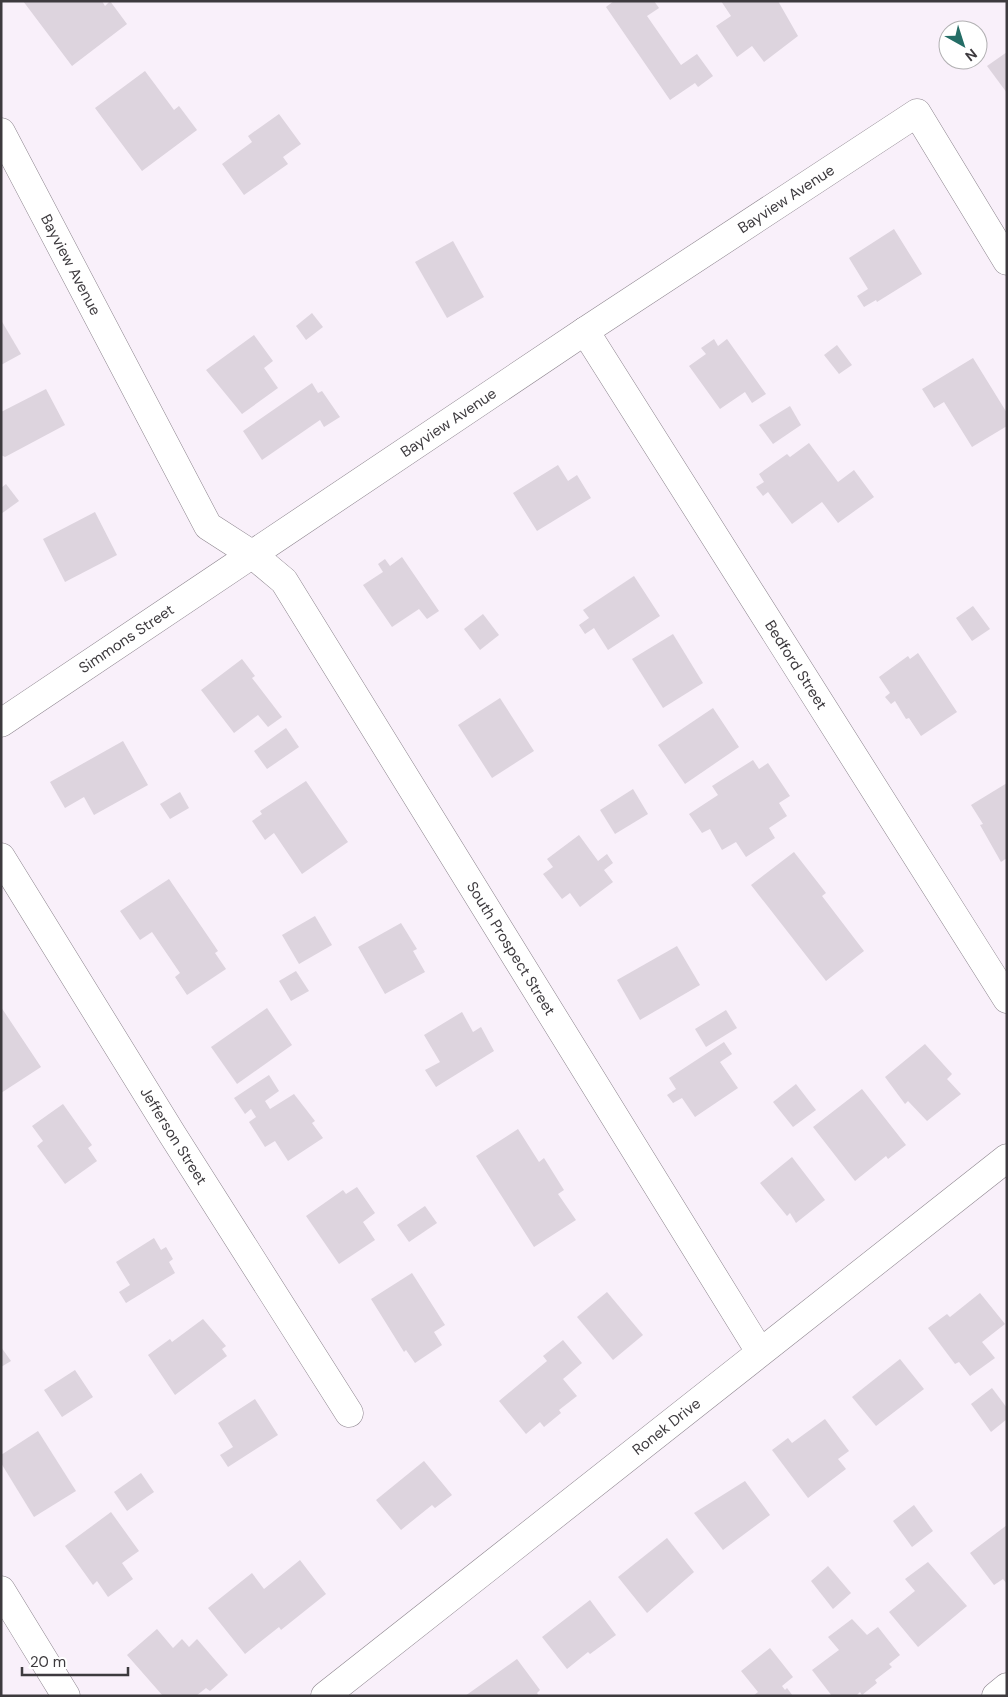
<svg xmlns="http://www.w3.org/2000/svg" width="1008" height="1697" font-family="'DM Sans',sans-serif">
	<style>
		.building { fill: #ddd4de }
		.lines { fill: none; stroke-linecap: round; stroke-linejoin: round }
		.street-casing { stroke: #8c848d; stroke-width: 29 }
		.street { stroke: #fff; stroke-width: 28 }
		.labels { text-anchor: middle; stroke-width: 4.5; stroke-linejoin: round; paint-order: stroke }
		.street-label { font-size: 15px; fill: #3d3a3e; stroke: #fff }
	</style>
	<rect width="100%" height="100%" fill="#f9f0fa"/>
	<g class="building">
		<path d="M 23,1 L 102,1 L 105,6 L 110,1 L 127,24 L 72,66 Z"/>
		<path d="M 614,1 L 654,1 L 659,8 L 647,16 L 681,65 L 697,54 L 713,76 L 698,87 L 695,83 L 670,100 L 606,7 Z"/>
		<path d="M 721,1 L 778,1 L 798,36 L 764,62 L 752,46 L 737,57 L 716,26 L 731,16 Z"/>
		<path d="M 1007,52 L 1007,93 L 987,66 Z"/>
		<path d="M 145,71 L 174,110 L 179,106 L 197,130 L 142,171 L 95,108 Z"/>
		<path d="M 279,114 L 301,144 L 283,157 L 288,164 L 244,195 L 222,164 L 252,142 L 248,136 Z"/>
		<path d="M 894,229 L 922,274 L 877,302 L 876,300 L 864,307 L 857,296 L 868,289 L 849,258 Z"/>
		<path d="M 453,241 L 484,297 L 447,318 L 415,262 Z"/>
		<path d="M 312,313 L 323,327 L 306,340 L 296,326 Z"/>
		<path d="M 1,320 L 21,354 L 1,365 Z"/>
		<path d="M 254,335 L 273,361 L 264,368 L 278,388 L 242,414 L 206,370 Z"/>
		<path d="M 714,339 L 718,346 L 727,339 L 766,394 L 752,403 L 745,392 L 720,409 L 689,366 L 706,354 L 701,348 Z"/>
		<path d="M 837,345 L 852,365 L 839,374 L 824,355 Z"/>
		<path d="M 973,358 L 1007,413 L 1007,426 L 972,447 L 944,402 L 934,408 L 922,389 Z"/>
		<path d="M 312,383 L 318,393 L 322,391 L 340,417 L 324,427 L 320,420 L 262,460 L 243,431 Z"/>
		<path d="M 46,389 L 65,425 L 5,457 L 1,455 L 1,412 Z"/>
		<path d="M 790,406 L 801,425 L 773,444 L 759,425 Z"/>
		<path d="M 809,443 L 838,482 L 854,470 L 874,497 L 838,523 L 822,502 L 792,524 L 768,492 L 763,496 L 756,487 L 764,482 L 759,474 L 787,454 L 790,457 Z"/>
		<path d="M 558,465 L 568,481 L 577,475 L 591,498 L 537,531 L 513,493 Z"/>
		<path d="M 6,484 L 19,501 L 1,514 L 1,488 Z"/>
		<path d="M 95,512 L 117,555 L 65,582 L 43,539 Z"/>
		<path d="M 402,557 L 439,611 L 427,619 L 419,609 L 392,627 L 363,585 L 383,572 L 378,564 L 385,559 L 390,566 Z"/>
		<path d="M 634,576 L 660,616 L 608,650 L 594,628 L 585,634 L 579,625 L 589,618 L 583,610 Z"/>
		<path d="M 973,606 L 990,629 L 972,641 L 956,618 Z"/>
		<path d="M 483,614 L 499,635 L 480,650 L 464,629 Z"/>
		<path d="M 673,634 L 703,683 L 663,708 L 632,659 Z"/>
		<path d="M 918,653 L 957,712 L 921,736 L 909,718 L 906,719 L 895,701 L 891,704 L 885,697 L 890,693 L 879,677 L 908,656 L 910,659 Z"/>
		<path d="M 242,659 L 255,676 L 252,678 L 282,717 L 268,727 L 258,715 L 234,733 L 201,690 Z"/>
		<path d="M 500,698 L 534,751 L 492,778 L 458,725 Z"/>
		<path d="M 713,708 L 739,747 L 685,784 L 658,745 Z"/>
		<path d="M 286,728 L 299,747 L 267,769 L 254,751 Z"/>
		<path d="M 123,741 L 148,785 L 94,815 L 84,797 L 65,808 L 50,782 Z"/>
		<path d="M 753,760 L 759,769 L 768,763 L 790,796 L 779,803 L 787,816 L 769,828 L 775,838 L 746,857 L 736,842 L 722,850 L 710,829 L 702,833 L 689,814 L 718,795 L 712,786 Z"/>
		<path d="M 306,781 L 348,842 L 302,874 L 274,833 L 265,840 L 252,821 L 262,814 L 260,811 Z"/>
		<path d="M 1007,783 L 1007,858 L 1001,862 L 980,825 L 983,824 L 971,805 Z"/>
		<path d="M 633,789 L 648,814 L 615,834 L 600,810 Z"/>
		<path d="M 180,792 L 189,808 L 170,819 L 160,804 Z"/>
		<path d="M 579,835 L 598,861 L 607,854 L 613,863 L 604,870 L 613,882 L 580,907 L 570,893 L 562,899 L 543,874 L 553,867 L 547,859 Z"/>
		<path d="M 794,852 L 826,893 L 822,896 L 864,951 L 826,981 L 751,885 Z"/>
		<path d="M 169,879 L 218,951 L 215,953 L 226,969 L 187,995 L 175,977 L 180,973 L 152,932 L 140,940 L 120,911 Z"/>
		<path d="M 315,916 L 332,945 L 299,964 L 282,935 Z"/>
		<path d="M 401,923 L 417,949 L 413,951 L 425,972 L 385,994 L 358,947 Z"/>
		<path d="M 677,946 L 700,985 L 640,1020 L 617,980 Z"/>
		<path d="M 296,971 L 309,991 L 291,1001 L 279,981 Z"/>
		<path d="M 1,1007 L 41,1067 L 1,1093 Z"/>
		<path d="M 267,1008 L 292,1045 L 237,1084 L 211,1047 Z"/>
		<path d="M 726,1010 L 737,1028 L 706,1047 L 695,1029 Z"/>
		<path d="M 462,1012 L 473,1032 L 481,1027 L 494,1051 L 436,1087 L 425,1070 L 440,1062 L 424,1035 Z"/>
		<path d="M 724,1042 L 732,1054 L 720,1062 L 738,1088 L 695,1117 L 682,1098 L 673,1103 L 667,1095 L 676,1089 L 669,1078 Z"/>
		<path d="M 925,1044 L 952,1074 L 947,1079 L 961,1094 L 927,1121 L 908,1101 L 905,1104 L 885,1077 Z"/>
		<path d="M 269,1075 L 279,1091 L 265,1101 L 270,1109 L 294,1094 L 315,1121 L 312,1123 L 323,1138 L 288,1161 L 275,1141 L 265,1147 L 249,1122 L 256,1117 L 251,1109 L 245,1114 L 234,1098 Z"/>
		<path d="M 796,1084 L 816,1110 L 793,1127 L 773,1102 Z"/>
		<path d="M 862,1089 L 906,1145 L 888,1159 L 886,1156 L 855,1181 L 813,1127 Z"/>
		<path d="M 63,1104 L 92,1145 L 88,1148 L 97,1161 L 65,1184 L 37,1146 L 43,1141 L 32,1126 Z"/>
		<path d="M 518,1129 L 539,1162 L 544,1158 L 564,1190 L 558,1194 L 576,1220 L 534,1247 L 476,1156 Z"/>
		<path d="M 792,1157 L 825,1200 L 796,1223 L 790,1213 L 787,1216 L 760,1183 Z"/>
		<path d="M 357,1187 L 375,1213 L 363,1222 L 375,1240 L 339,1264 L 306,1216 L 343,1190 L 346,1194 Z"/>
		<path d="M 425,1206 L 437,1223 L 409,1242 L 397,1225 Z"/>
		<path d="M 154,1238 L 161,1250 L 166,1247 L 173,1259 L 169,1262 L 175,1273 L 126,1303 L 119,1292 L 130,1285 L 116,1262 Z"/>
		<path d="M 412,1273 L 445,1325 L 434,1332 L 442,1345 L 415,1363 L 406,1350 L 404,1352 L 371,1299 Z"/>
		<path d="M 607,1292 L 643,1335 L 613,1360 L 577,1317 Z"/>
		<path d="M 980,1293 L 1005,1324 L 982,1342 L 995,1358 L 970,1376 L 959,1362 L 955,1364 L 928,1328 L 947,1314 L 950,1317 Z"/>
		<path d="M 203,1319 L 226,1346 L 222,1349 L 227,1356 L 175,1395 L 148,1355 L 170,1339 L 172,1342 Z"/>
		<path d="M 563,1340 L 582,1363 L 563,1379 L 577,1396 L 559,1410 L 561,1413 L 544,1427 L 540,1422 L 526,1434 L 499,1401 L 547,1361 L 543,1356 Z"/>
		<path d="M 1,1347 L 11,1361 L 1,1367 Z"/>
		<path d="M 900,1359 L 924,1389 L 876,1426 L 852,1397 Z"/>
		<path d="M 75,1370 L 93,1397 L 62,1417 L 44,1390 Z"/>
		<path d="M 992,1388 L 1007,1408 L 1007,1419 L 991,1432 L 971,1404 Z"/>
		<path d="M 255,1399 L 278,1435 L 228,1467 L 220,1455 L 233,1447 L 218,1423 Z"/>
		<path d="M 825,1419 L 849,1451 L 838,1459 L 846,1469 L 808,1498 L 772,1450 L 788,1438 L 792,1443 Z"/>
		<path d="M 38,1431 L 76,1491 L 34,1517 L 1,1463 L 1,1455 Z"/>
		<path d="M 424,1461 L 452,1495 L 435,1508 L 432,1505 L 401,1530 L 376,1500 Z"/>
		<path d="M 141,1473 L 154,1492 L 127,1511 L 114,1492 Z"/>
		<path d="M 745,1481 L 770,1515 L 723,1550 L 694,1513 Z"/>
		<path d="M 914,1505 L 933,1531 L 912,1547 L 893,1521 Z"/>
		<path d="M 111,1512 L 139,1551 L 122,1563 L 133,1579 L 108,1597 L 97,1581 L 93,1585 L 65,1546 Z"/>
		<path d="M 1007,1525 L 1007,1584 L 1003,1579 L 994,1585 L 970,1553 Z"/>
		<path d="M 667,1538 L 694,1572 L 647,1613 L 618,1577 Z"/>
		<path d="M 300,1560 L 326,1594 L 281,1630 L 279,1627 L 245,1654 L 208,1608 L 252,1573 L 264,1589 Z"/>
		<path d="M 928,1562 L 967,1606 L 918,1647 L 889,1612 L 915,1591 L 905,1579 Z"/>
		<path d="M 828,1566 L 851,1593 L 833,1609 L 811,1581 Z"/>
		<path d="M 590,1600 L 616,1635 L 590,1654 L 588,1652 L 567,1669 L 542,1637 Z"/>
		<path d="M 852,1619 L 867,1635 L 878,1627 L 900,1655 L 889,1664 L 892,1667 L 875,1680 L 877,1683 L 862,1695 L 860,1692 L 856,1696 L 832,1696 L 812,1670 L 839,1650 L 828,1637 Z"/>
		<path d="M 157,1629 L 173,1648 L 182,1639 L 189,1647 L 197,1639 L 228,1675 L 210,1691 L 206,1688 L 196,1696 L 163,1696 L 127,1655 Z"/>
		<path d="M 770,1648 L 793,1677 L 782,1686 L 785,1690 L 787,1688 L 793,1696 L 753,1696 L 758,1692 L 741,1671 Z"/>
		<path d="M 517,1659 L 540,1690 L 537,1693 L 539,1696 L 465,1696 Z"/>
	</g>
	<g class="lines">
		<defs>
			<g id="street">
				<path id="s1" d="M 1,132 L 208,526 L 253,555 L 284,581 L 760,1352"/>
				<path id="s2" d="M 585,331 L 1007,999"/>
				<path id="s3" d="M 1,723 L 585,331 L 917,113 L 1007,261"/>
				<path id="s4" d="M 1,857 L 172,1134 L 349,1413"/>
				<path d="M 1,1590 L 66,1696"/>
				<path id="s5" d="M 325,1696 L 1007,1158"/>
				<path d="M 996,1696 L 1007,1687"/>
			</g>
		</defs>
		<use href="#street" class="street-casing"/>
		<use href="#street" class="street"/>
	</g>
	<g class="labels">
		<g class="street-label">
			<text dy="5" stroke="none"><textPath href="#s3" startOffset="944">Bayview Avenue</textPath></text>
			<text dy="5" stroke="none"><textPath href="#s1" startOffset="150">Bayview Avenue</textPath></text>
			<text dy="5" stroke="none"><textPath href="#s3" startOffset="539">Bayview Avenue</textPath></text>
			<text dy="5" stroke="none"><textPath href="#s3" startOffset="151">Simmons Street</textPath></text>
			<text dy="5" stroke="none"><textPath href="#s2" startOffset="395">Bedford Street</textPath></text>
			<text dy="5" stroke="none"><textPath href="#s1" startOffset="971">South Prospect Street</textPath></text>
			<text dy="5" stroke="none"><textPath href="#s4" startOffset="328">Jefferson Street</textPath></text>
			<text dy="5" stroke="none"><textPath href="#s5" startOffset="435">Ronek Drive</textPath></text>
		</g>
	</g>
	<rect width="1008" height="1697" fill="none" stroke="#3d3a3e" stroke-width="5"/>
	<g transform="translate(963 45) rotate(141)"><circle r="24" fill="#ffffff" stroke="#b1b0b2"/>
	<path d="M0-4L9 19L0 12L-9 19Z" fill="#246d66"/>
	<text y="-8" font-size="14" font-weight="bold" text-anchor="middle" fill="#3d3a3e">N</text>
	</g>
	<path d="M22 1667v8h106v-8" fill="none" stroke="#3d3a3e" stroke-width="2.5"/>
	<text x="30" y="1667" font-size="15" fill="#3d3a3e" stroke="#ffffff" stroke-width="4" paint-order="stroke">20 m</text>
</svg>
